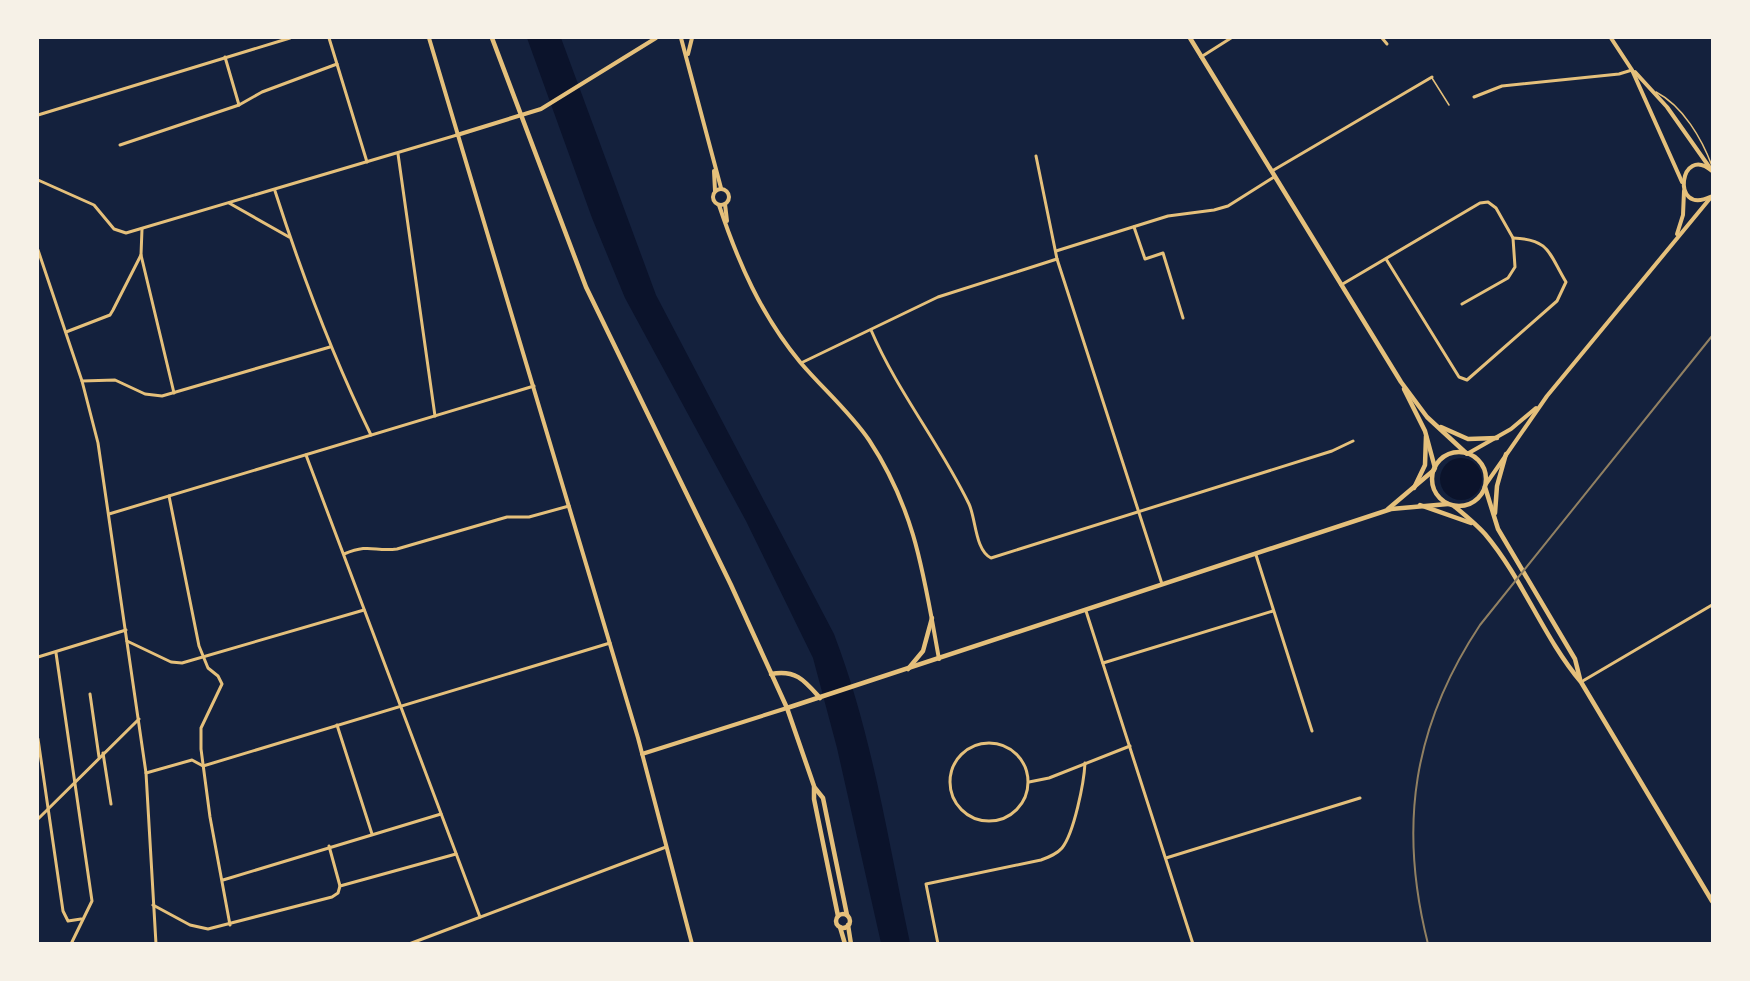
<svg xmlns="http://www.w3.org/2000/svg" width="1750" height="981" font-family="Merriweather,serif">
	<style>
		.water { fill: #0b132b }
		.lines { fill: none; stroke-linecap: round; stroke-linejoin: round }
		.service { stroke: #e5c07b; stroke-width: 1.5 }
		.minor { stroke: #e5c07b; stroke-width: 3 }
		.tertiary { stroke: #e5c07b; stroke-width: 4 }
		.secondary { stroke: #e5c07b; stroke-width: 4.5 }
		.primary { stroke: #e5c07b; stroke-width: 4.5 }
		.rail { stroke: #918062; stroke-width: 2 }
	</style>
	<rect width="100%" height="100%" fill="#14213d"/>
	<g class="water">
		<path d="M 527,38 L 561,38 L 656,295 L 834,634 C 872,733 888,840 910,943 L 881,943 L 837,748 L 813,658 L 746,521 L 625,298 L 592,218 Z"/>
		<circle cx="1461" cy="479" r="21"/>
	</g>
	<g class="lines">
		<g class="service">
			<path d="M 1432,78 L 1449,105"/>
			<path d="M 1656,92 C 1683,106 1702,139 1712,166"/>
		</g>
		<g class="minor">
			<path d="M 329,38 L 367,162"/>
			<path d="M 1382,38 L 1387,44"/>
			<path d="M 1201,57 L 1231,38"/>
			<path d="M 1474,97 L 1502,86 L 1619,74 L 1632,70"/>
			<path d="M 239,105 L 262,92 L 337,64"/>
			<path d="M 38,115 L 290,38"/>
			<path d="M 120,145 L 239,105 L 225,57"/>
			<path d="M 398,154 L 435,416"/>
			<path d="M 1036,156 L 1057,259 L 1162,584"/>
			<path d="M 1272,171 L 1432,77"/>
			<path d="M 38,180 L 94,205 L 114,229 L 126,233 L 457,135"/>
			<path d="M 275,191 C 302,275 332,355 371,435"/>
			<path d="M 229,203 L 289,237"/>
			<path d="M 1134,227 L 1145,259 L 1163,253 L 1183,318"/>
			<path d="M 38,250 L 82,381 L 98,443 L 146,773 L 156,944"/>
			<path d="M 1056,251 L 1168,216 L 1214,210 L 1228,206 L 1274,177"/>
			<path d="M 141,255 L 174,393"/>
			<path d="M 1386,259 L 1459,377 L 1467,380 L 1557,301 L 1566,282 C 1549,254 1550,239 1513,238"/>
			<path d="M 1341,285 L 1480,203 L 1488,202 L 1496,208 L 1513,238 L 1515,267 L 1508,278 L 1462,304"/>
			<path d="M 871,330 C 897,391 940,444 969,504 C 976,519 975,550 991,558 L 1332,451 L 1353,441"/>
			<path d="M 66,332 L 110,315 L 113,310 L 141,255 L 142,229"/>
			<path d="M 801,363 L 938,297 L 1057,259"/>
			<path d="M 82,381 L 115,380 L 145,394 L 162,396 L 330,347"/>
			<path d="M 306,455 L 480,917"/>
			<path d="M 169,496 L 199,646 L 208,668 L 218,676 L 222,684 L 201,728 L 201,749 L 210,817 L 230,925"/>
			<path d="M 109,514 L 534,386"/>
			<path d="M 344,554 C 371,543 373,552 397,549 L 507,517 L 529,517 L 569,506"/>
			<path d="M 1256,555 L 1312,731"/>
			<path d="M 1086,611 L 1193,944"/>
			<path d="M 127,641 L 171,662 L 182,663 L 364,610"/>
			<path d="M 56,653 L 92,901 L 71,944"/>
			<path d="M 38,657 L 126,630"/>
			<path d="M 1103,663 L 1273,611"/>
			<path d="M 1581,682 L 1712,605"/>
			<path d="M 90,694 L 99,757"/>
			<path d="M 337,725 L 372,834"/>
			<path d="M 38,739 L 63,911 L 68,921 L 81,919"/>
			<circle cx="989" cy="782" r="39"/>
			<path d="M 103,753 L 111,804"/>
			<path d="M 146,773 L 192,760 L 203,766 L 610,643"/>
			<path d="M 1029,782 L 1049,778 L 1130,746"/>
			<path d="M 38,819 L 139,719"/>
			<path d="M 329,846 L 340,886"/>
			<path d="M 1166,858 L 1360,798"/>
			<path d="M 223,880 L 441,814"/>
			<path d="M 153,905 L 190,925 L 208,929 L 332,897 L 338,893 L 340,886 L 456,854"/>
			<path d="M 409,944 L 666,847"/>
			<path d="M 938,944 L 926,884 L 1041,860 C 1049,857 1057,854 1062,848 C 1074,833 1084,783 1085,763"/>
		</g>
		<g class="tertiary">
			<path d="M 429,38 L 638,738 L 692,944"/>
			<path d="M 681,38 L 721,188"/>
			<path d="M 1611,38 L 1632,70 L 1682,182"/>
			<path d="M 688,54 L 692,38"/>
			<path d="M 1635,72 L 1667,107 L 1710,168"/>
			<path d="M 457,135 L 541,109 L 656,38"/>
			<path d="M 714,171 L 715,191"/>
			<circle cx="721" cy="197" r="8"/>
			<path d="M 1710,197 C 1670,216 1680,143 1712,171"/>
			<path d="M 725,204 L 727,221"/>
			<path d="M 719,205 C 738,262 761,315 800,362 C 822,388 849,411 869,440 C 916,511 924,577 939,659"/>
			<path d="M 1677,234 L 1683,215 L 1684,191"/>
			<path d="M 1467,454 L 1511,429 L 1536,408"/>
			<path d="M 1486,484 L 1547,396 L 1712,196"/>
			<path d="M 642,754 L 787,708"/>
		</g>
		<g class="secondary">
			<path d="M 1388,509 L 1434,470"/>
			<path d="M 908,669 L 923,651 L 932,618"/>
			<path d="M 771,674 C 796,669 805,681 820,698"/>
			<path d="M 787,708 L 1391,509 L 1448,504"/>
		</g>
		<g class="primary">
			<path d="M 492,38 L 586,287 L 731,585 L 787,708 L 814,786 L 814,799 L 838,916"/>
			<path d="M 1190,38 L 1401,382 L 1427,417 L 1466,453"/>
			<path d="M 1404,389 L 1425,431 L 1435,468"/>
			<path d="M 1441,427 L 1468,439 L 1497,438"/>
			<circle cx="1459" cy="479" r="27"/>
			<path d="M 1485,487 L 1498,529 L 1575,659 L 1580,679"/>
			<path d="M 1414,488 L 1425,465 L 1426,436"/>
			<path d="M 1420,505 L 1471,523"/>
			<path d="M 1454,506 C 1465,515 1476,524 1485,534 C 1523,579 1543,637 1581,682 L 1712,901"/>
			<path d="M 1495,513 L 1497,486 L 1506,454"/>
			<path d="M 815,788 L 823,798 L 847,915"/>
			<circle cx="843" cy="921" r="7"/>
			<path d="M 848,925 L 851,944"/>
			<path d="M 840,927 L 845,944"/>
		</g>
		<path class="rail" d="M 1428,944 C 1398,826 1413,726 1480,625 L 1712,336"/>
	</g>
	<rect width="1750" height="981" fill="none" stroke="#f6f1e7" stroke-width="78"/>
</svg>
